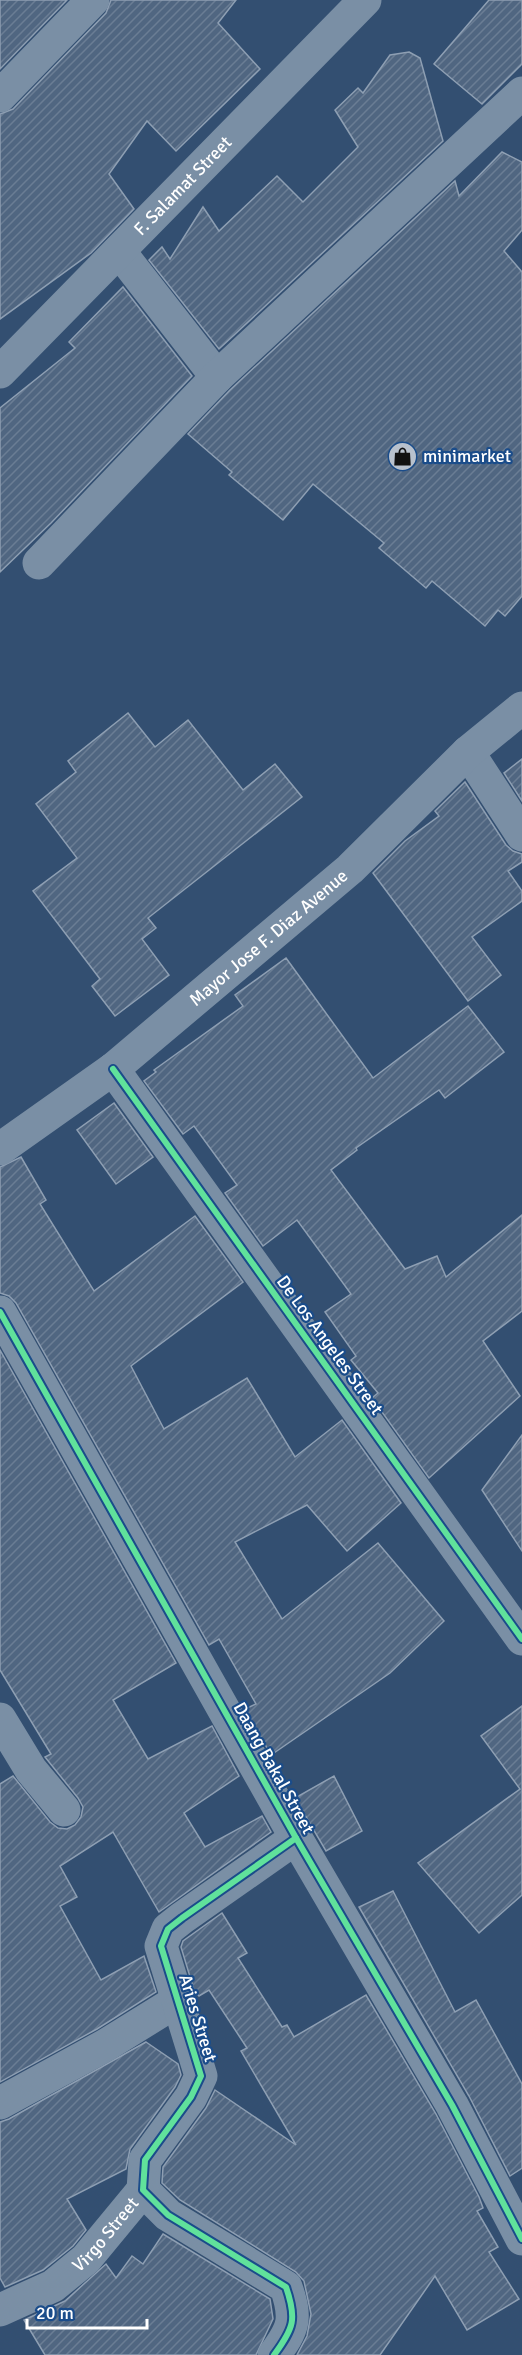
<svg xmlns="http://www.w3.org/2000/svg" width="522" height="2355" font-family="Signika,sans-serif">
	<style>
		.building { fill: url(#building-hatch); stroke: #8e9fb3; stroke-width: 1.5 }
		.lines { fill: none; stroke-linecap: round; stroke-linejoin: round }
		.minor { stroke: #7a8fa5; stroke-width: 33 }
		.cycleway-casing { stroke: #1a4c8a; stroke-width: 10 }
		.cycleway { stroke: #60e19b; stroke-width: 6 }
		.labels { text-anchor: middle; stroke-width: 4.5; stroke-linejoin: round; paint-order: stroke }
		.street-label { font-size: 18px; fill: #fff; stroke: #1a4c8a }
		.poi-label { font-size: 18px; fill: #fff; stroke: #1a4c8a; text-anchor: start }
	</style>
	<defs>
		<pattern id="building-hatch" width="6" height="6" patternUnits="userSpaceOnUse" patternTransform="scale(1.5)"><rect width="6" height="6" fill="#506681"/><path d="M-1 1l2-2M0 6l6-6M5 7l2-2" fill="none" stroke="#6a7d94"/></pattern>
	</defs>
	<rect width="100%" height="100%" fill="#334f71"/>
	<g class="building">
		<path d="M 0,0 L 67,0 L 0,69 Z"/>
		<path d="M 111,0 L 236,0 L 218,23 L 260,69 L 176,151 L 147,121 L 109,174 L 134,209 L 91,253 L 0,319 L 0,114 L 13,109 L 106,13 Z"/>
		<path d="M 489,0 L 522,0 L 522,64 L 482,104 L 434,64 Z"/>
		<path d="M 409,52 L 420,58 L 443,141 L 219,349 L 149,260 L 162,247 L 170,259 L 203,207 L 219,231 L 277,176 L 303,202 L 358,147 L 335,110 L 358,88 L 363,93 L 390,55 Z"/>
		<path d="M 502,152 L 522,162 L 522,230 L 504,251 L 522,272 L 522,596 L 505,616 L 498,610 L 485,626 L 432,581 L 426,588 L 379,548 L 384,543 L 313,484 L 283,520 L 229,475 L 232,472 L 188,434 L 230,390 L 455,181 L 459,196 Z"/>
		<path d="M 123,287 L 192,376 L 51,523 L 0,572 L 0,408 L 75,348 L 69,342 Z"/>
		<path d="M 128,713 L 155,747 L 188,720 L 243,790 L 275,764 L 302,797 L 148,918 L 156,928 L 142,939 L 169,975 L 115,1016 L 92,986 L 100,979 L 33,891 L 77,858 L 36,804 L 76,772 L 68,761 Z"/>
		<path d="M 522,759 L 522,801 L 504,773 Z"/>
		<path d="M 465,782 L 506,845 L 513,851 L 522,854 L 522,862 L 508,871 L 522,891 L 522,901 L 472,937 L 501,975 L 468,1001 L 373,873 L 405,841 L 439,816 L 435,811 Z"/>
		<path d="M 286,958 L 373,1078 L 468,1006 L 504,1052 L 445,1098 L 439,1090 L 356,1148 L 357,1150 L 331,1170 L 405,1269 L 437,1256 L 446,1277 L 522,1215 L 522,1311 L 483,1341 L 520,1396 L 429,1478 L 372,1398 L 378,1393 L 351,1360 L 356,1356 L 325,1312 L 351,1294 L 297,1220 L 263,1246 L 225,1193 L 237,1185 L 194,1126 L 183,1134 L 144,1081 L 156,1072 L 154,1070 L 243,1006 L 235,995 Z"/>
		<path d="M 114,1103 L 153,1157 L 116,1184 L 77,1130 Z"/>
		<path d="M 21,1157 L 46,1200 L 40,1204 L 94,1291 L 195,1216 L 243,1282 L 131,1366 L 164,1429 L 247,1378 L 295,1457 L 342,1420 L 401,1503 L 347,1551 L 307,1505 L 235,1542 L 282,1619 L 378,1543 L 444,1621 L 390,1673 L 271,1755 L 245,1709 L 256,1704 L 219,1639 L 209,1645 L 16,1303 L 9,1296 L 0,1293 L 0,1167 Z"/>
		<path d="M 0,1350 L 176,1663 L 113,1700 L 148,1759 L 212,1726 L 239,1776 L 184,1813 L 205,1847 L 262,1816 L 271,1832 L 159,1912 L 113,1832 L 60,1866 L 77,1897 L 60,1906 L 101,1980 L 144,1956 L 156,1992 L 97,2029 L 0,2082 L 0,1784 L 13,1776 L 50,1822 L 58,1828 L 67,1829 L 75,1825 L 81,1817 L 83,1807 L 78,1798 L 45,1757 L 51,1754 L 0,1670 Z"/>
		<path d="M 522,1435 L 522,1551 L 482,1490 Z"/>
		<path d="M 522,1706 L 522,1895 L 479,1933 L 418,1863 L 520,1789 L 481,1736 Z"/>
		<path d="M 334,1776 L 362,1831 L 326,1851 L 295,1798 Z"/>
		<path d="M 393,1891 L 455,2012 L 476,2000 L 522,2084 L 522,2168 L 510,2176 L 469,2096 L 359,1907 Z"/>
		<path d="M 222,1913 L 247,1953 L 238,1958 L 282,2027 L 287,2025 L 294,2037 L 366,1995 L 436,2114 L 479,2197 L 483,2208 L 477,2211 L 498,2247 L 489,2252 L 519,2299 L 467,2330 L 435,2276 L 380,2355 L 297,2355 L 307,2336 L 311,2314 L 304,2281 L 296,2272 L 180,2200 L 162,2183 L 163,2167 L 206,2108 L 215,2090 L 296,2145 L 241,2051 L 247,2048 L 209,1990 L 199,1996 L 194,1990 L 181,1947 L 183,1941 Z"/>
		<path d="M 146,2042 L 178,2064 L 181,2075 L 175,2087 L 130,2149 L 126,2169 L 67,2199 L 86,2230 L 73,2246 L 43,2270 L 5,2287 L 0,2278 L 0,2122 L 9,2119 Z"/>
		<path d="M 163,2234 L 270,2299 L 273,2319 L 256,2355 L 45,2355 L 24,2320 L 65,2301 L 106,2264 L 116,2278 L 132,2256 L 143,2264 Z"/>
	</g>
	<g class="lines">
		<g class="minor">
			<path d="M 0,96 L 93,0"/>
			<path d="M 119,251 L 217,377"/>
			<path id="s1" d="M 0,372 L 365,0"/>
			<path d="M 39,563 L 217,377 L 522,93"/>
			<path d="M 468,752 L 522,835"/>
			<path d="M 113,1069 L 522,1639"/>
			<path id="s2" d="M 0,1149 L 113,1069 L 350,869 L 468,752 L 522,708"/>
			<path d="M 0,1312 L 296,1838 L 452,2105 L 522,2239"/>
			<path d="M 0,1719 L 31,1770 L 64,1810"/>
			<path d="M 0,2103 L 106,2045 L 177,2001"/>
			<path id="s3" d="M 0,2310 L 53,2286 L 86,2259 L 143,2190"/>
			<path d="M 274,2355 C 294,2328 297,2319 286,2287 L 168,2215 L 143,2190 L 145,2160 L 191,2097 L 201,2076 L 161,1946 L 168,1929 L 182,1918 L 296,1838"/>
		</g>
		<defs>
			<g id="cycleway">
				<path d="M 113,1069 L 522,1639"/>
				<path d="M 0,1312 L 296,1838 L 452,2105 L 522,2239"/>
				<path d="M 274,2355 C 294,2328 297,2319 286,2287 L 168,2215 L 143,2190 L 145,2160 L 191,2097 L 201,2076 L 161,1946 L 168,1929 L 182,1918 L 296,1838"/>
			</g>
		</defs>
		<use href="#cycleway" class="cycleway-casing"/>
		<use href="#cycleway" class="cycleway"/>
	</g>
	<defs>
		<symbol id="shop-disc" viewBox="-11 -11 22 22"><circle r="9.5" fill="#b8c1cd" stroke="#1a4c8a"/><path d="M-5-2.5h2.3a2.7 3.5 0 0 1 5.4 0H5L5.5 6h-11ZM-1.5-2.5h3a1.5 2.3 0 0 0-3 0Z" fill="#111"/></symbol>
	</defs>
	<g fill-rule="evenodd">
		<use href="#shop-disc" x="386" y="440" width="33" height="33"/>
	</g>
	<g class="labels">
		<g class="street-label">
			<text dy="6" stroke="none"><textPath href="#s1" startOffset="261">F. Salamat Street</textPath></text>
			<text dy="6" stroke="none"><textPath href="#s2" startOffset="342">Mayor Jose F. Diaz Avenue</textPath></text>
			<text transform="translate(330 1345) rotate(54)" y="6">De Los Angeles Street</text>
			<text transform="translate(274 1768) rotate(61)" y="6">Daang Bakal Street</text>
			<text transform="translate(198 2018) rotate(73)" y="6">Aries Street</text>
			<text dy="6" stroke="none"><textPath href="#s3" startOffset="132">Virgo Street</textPath></text>
		</g>
		<g class="poi-label">
			<text x="423" y="462">minimarket</text>
		</g>
	</g>
	<path d="M27 2319v9h120v-9" fill="none" stroke="#ffffff" stroke-width="3"/>
	<text x="36" y="2319" font-size="18" fill="#ffffff" stroke="#1a4c8a" stroke-width="4.5" paint-order="stroke">20 m</text>
</svg>
